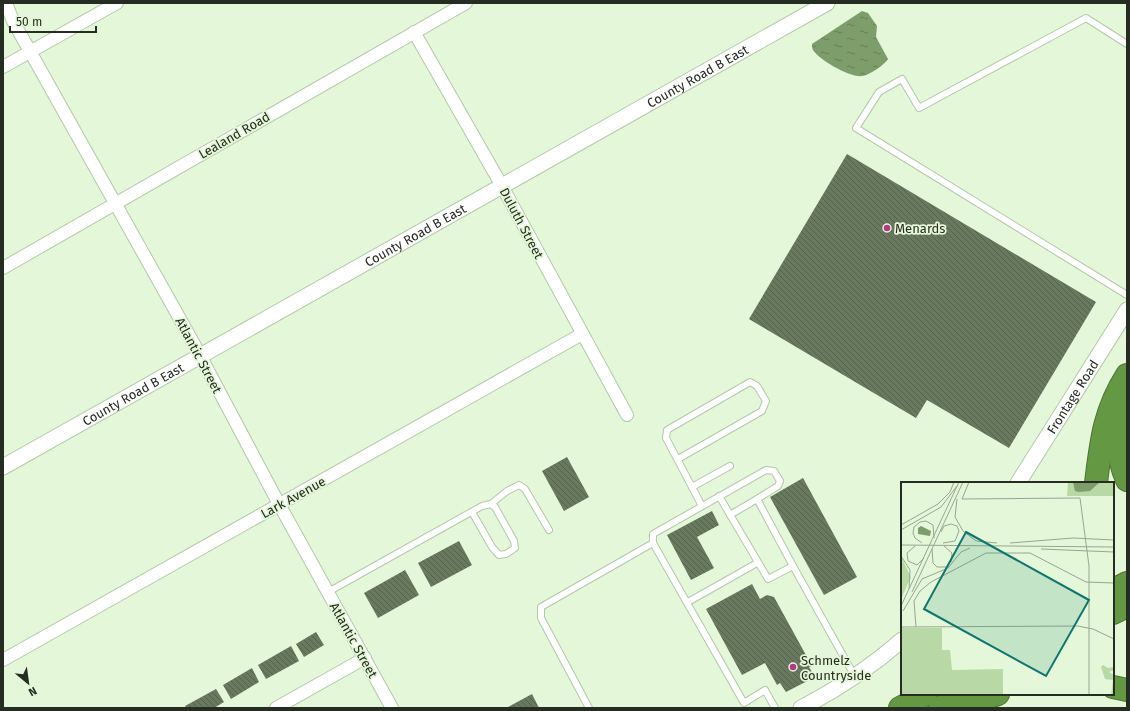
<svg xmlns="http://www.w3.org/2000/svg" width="1130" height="711" font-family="'Fira Sans',sans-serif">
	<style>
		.water { fill: url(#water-ripples) }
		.building { fill: url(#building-back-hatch) }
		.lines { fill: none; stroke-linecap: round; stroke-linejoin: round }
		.service-casing { stroke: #b4c7aa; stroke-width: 8 }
		.minor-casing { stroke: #b4c7aa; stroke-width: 14 }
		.tertiary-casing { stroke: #b4c7aa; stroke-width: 17 }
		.motorway-casing { stroke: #4f7237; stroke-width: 24 }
		.service { stroke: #fff; stroke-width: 6 }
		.minor { stroke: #fff; stroke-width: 12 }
		.tertiary { stroke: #fff; stroke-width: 15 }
		.motorway { stroke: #659843; stroke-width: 22 }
		.poi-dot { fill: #b43889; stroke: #e4f7d9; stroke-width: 1.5 }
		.labels { text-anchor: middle; stroke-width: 3.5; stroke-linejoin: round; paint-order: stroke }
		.street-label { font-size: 13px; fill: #252c21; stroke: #e4f7d9 }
		.poi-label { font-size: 13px; fill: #252c21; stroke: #e4f7d9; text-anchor: start }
		.inset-road { fill: none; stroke: #98a68f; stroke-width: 1 }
		.view { fill: #0f766e; fill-opacity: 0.15; stroke: #0f766e; stroke-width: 2 }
		.inset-edge { fill: none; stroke: #252c21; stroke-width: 2 }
	</style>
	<defs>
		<pattern id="water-ripples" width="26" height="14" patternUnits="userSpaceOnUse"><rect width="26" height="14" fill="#7d9d6b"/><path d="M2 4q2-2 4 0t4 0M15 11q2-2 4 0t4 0" fill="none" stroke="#668058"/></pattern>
		<pattern id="building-back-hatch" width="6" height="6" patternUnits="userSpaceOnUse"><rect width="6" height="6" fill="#68795f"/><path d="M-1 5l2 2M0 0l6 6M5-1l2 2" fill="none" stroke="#55634e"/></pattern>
	</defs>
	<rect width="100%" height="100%" fill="#e4f7d9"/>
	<path class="water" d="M 862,11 L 868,13 L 877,26 L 876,37 L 888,59 C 884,65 870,75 862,76 C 851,78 819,60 813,50 C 812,48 812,46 812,44 Z"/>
	<g class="building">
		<path d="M 847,154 L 1096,302 L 1009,448 L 927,400 L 916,418 L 749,319 Z"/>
		<path d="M 567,457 L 589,497 L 564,511 L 542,471 Z"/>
		<path d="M 803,478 L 857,577 L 824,595 L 770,497 Z"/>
		<path d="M 712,511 L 719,525 L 697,537 L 714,568 L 691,580 L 667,535 Z"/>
		<path d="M 459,541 L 472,565 L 431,587 L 418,563 Z"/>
		<path d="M 405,570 L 419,595 L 378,618 L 364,593 Z"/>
		<path d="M 752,584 L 760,599 L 767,595 L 774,597 L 812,666 L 809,667 L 815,677 L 786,692 L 780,683 L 777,685 L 765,663 L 742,675 L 706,609 Z"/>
		<path d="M 316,632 L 324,645 L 304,657 L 296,644 Z"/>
		<path d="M 291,646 L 299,661 L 266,679 L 258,665 Z"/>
		<path d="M 252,668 L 259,682 L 231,699 L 223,685 Z"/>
		<path d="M 216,689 L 224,702 L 214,708 L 186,708 L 185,706 Z"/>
		<path d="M 532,694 L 539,708 L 509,708 L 508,707 Z"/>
	</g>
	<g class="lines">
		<defs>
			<g id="service">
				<path d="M 1127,44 L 1086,18 L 919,108 L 902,79 L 879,92 L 856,128 L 1127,295"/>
				<path d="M 678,459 L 762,411 L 766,401 L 757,386 L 750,382 L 667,430 L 666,438 L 702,506"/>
				<path d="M 692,487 L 730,466"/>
				<path d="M 719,496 L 768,579 L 793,566"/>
				<path d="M 491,504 L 507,491 L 519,485 L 525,489 L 549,530"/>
				<path d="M 730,515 L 757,499"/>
				<path d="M 328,592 L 482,506 L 491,504 L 495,507 L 514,541 L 515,548 L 506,554 L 499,555 L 492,547 L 472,512"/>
				<path d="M 688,602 L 757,563"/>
				<path d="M 589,708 L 541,618 L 541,607 L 653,543"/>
				<path d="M 775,708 L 765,690 L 744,703 L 653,543 L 653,534 L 766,470 L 774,471 L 780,481 L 778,486 L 757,499 L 793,566 L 855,677"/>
			</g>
			<g id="minor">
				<path d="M 6,3 L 13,21 L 194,344 L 279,504 L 392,708"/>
				<path d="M 414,32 L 502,186 L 627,415"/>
				<path d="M 3,67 L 117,3"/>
				<path d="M 3,268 L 466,3"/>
				<path d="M 3,660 L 582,334"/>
				<path d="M 276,708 L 365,658"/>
			</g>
			<g id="tertiary">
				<path id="s1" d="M 3,467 L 827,3"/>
				<path id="s2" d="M 1018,483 L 1127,310"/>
				<path d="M 801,708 C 838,689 871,667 902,640"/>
			</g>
			<g id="motorway">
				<path d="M 1124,406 C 1114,429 1117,457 1127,480"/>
				<path d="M 1096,483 C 1101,442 1104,411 1127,375"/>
				<path d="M 1113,590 L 1127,583"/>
				<path d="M 1113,613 L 1127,606"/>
				<path d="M 1113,687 L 1127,690"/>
				<path d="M 900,708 L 926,694"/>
				<path d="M 940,708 L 966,694"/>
				<path d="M 964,708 L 983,699 L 998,694"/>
			</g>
		</defs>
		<use href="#service" class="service-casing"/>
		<use href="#minor" class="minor-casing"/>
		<use href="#tertiary" class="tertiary-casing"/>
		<use href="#motorway" class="motorway-casing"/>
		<use href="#service" class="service"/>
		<use href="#minor" class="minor"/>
		<use href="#tertiary" class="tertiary"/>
		<use href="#motorway" class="motorway"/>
	</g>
	<g class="poi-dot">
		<circle cx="887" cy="228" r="4"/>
		<circle cx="793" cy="667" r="4"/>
	</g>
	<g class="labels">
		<g class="street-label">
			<text dy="5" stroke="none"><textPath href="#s1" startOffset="797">County Road B East</textPath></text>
			<text transform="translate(234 135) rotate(-30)" y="5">Lealand Road</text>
			<text transform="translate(522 223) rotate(62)" y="5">Duluth Street</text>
			<text dy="5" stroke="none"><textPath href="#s1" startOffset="473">County Road B East</textPath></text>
			<text transform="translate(199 355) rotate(62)" y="5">Atlantic Street</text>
			<text dy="5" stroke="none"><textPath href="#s1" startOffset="149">County Road B East</textPath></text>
			<text dy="5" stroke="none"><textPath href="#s2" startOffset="102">Frontage Road</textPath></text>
			<text transform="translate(293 497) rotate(-29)" y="5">Lark Avenue</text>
			<text transform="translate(354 640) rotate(61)" y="5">Atlantic Street</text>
		</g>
		<g class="poi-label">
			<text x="895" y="233">Menards</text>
			<text x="801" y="665">Schmelz<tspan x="801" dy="15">Countryside</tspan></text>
		</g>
	</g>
	<g transform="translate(901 482)">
		<rect width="213" height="213" fill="#e4f7d9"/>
		<path d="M 202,183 L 207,186 L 213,185 L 213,188 L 208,190 L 213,193 L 213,213 L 210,213 L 212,198 L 204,197 L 200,185 Z" fill="#b8d9a5"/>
		<path d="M 167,0 L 213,0 L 213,14 L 166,14 ZM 0,75 L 10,95 L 0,117 ZM 0,146 L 41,146 L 41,168 L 49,168 L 51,188 L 102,187 L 102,213 L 0,213 Z" fill="#b8d9a5"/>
		<path d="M 172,0 L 199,0 L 189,9 L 178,10 L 174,9 ZM 20,44 L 30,49 L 29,54 L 17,52 L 17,46 Z" fill="#7d9d6b"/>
		<path class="inset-road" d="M 68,0 L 61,17 L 179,16 L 188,84 L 188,213M 56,17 L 54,35 L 62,49 L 75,59 L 96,61M 0,43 L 37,22 L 49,10 L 53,0M 0,48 L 40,25 L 56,4M 40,50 L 43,44 L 50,42 L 56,44 L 58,49 L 54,59 L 42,61M 21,61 L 14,56 L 12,51 L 13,45 L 19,40 L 25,39 L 32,43 L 33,56M 109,61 L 172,56 L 213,58M 0,63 L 213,65M 14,64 L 6,71 L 7,79 L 16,83 L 23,76M 43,64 L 51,71 L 50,80M 31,67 L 32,81 L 36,85 L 45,85M 140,67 L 213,70M 0,74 L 9,88 L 8,107M 11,110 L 62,0M 0,124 L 58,0M 2,129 L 21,97 L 47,86 L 60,70 L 69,66M 0,145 L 177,144 L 192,147 L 213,157M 15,145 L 13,119 L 19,109 L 30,100 L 85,71 L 129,71 L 185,100 L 213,101"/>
		<path class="view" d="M 65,50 L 188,118 L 145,194 L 23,127 Z"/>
		<rect width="213" height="213" class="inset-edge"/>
	</g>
	<rect width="1130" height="711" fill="none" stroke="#252c21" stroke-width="8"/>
	<g transform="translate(28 683) rotate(151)" stroke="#e4f7d9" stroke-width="3" paint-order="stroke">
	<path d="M0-3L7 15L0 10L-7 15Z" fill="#252c21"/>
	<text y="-6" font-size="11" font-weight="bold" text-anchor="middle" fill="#252c21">N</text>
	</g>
	<path d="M10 26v6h86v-6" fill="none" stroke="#252c21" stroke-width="2"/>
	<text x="16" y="26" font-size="12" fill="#252c21" stroke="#e4f7d9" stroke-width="3" paint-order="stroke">50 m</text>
</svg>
